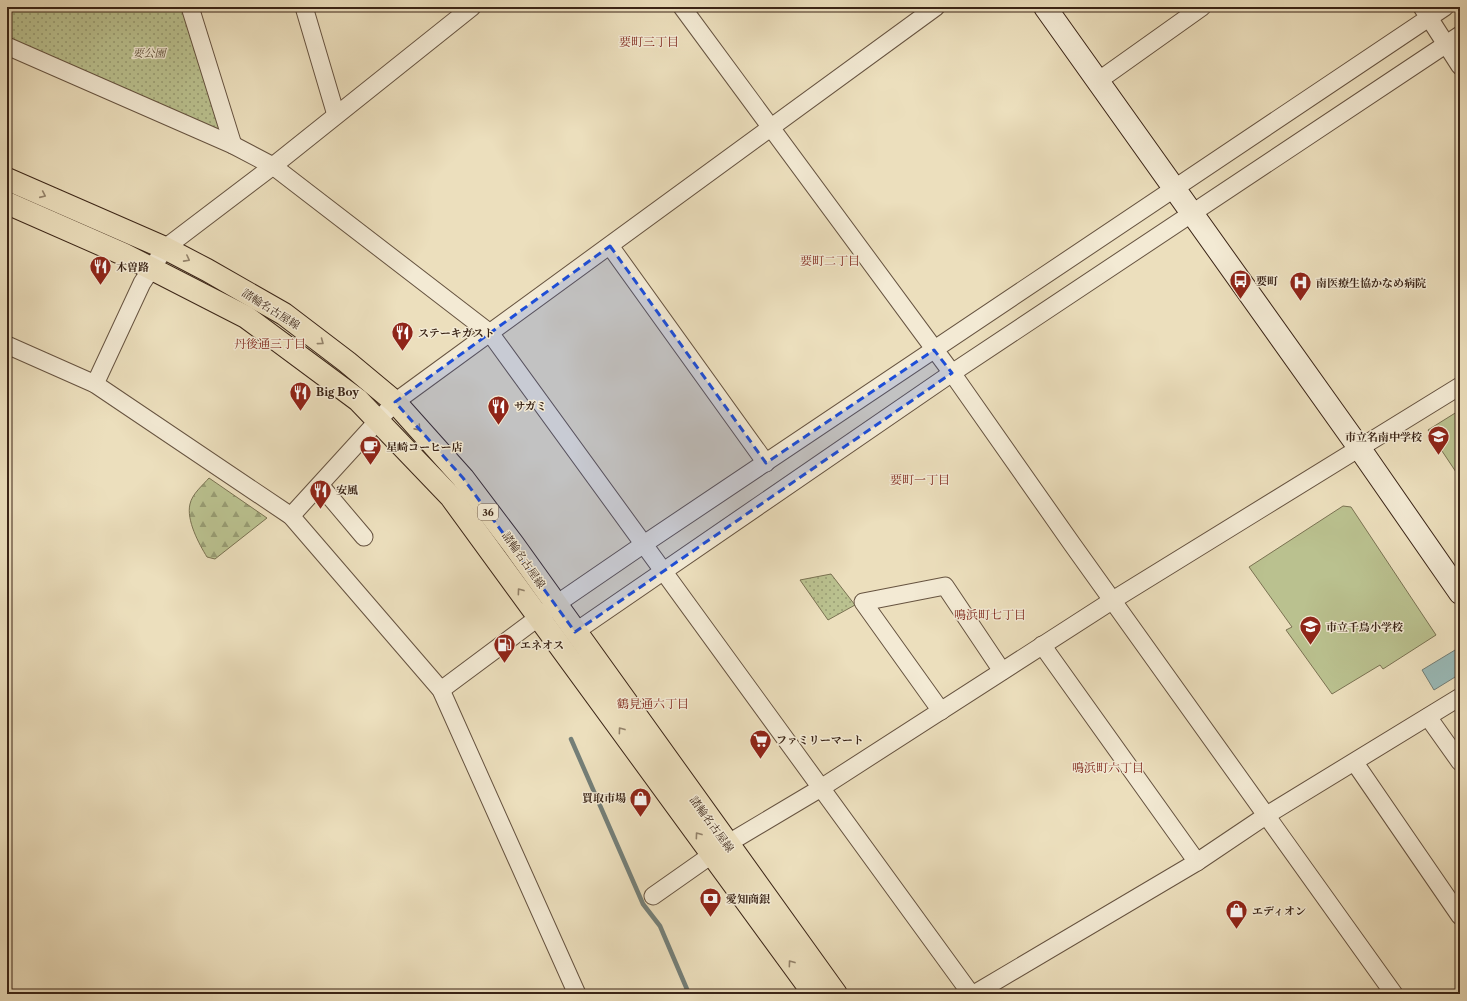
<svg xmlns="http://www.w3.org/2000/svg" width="1467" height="1001" font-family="'Libre Caslon Text','Noto Serif JP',serif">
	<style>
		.grass { fill: url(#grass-dots); stroke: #7a7252 }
		.forest { fill: url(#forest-firs); stroke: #7a7252 }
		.pitch { fill: #bac18f; stroke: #7a7252 }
		.water { fill: #9abbb9; stroke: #747f78 }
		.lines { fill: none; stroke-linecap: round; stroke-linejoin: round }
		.stream { stroke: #747f78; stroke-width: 4.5 }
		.street-casing { stroke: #665340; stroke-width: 19 }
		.secondary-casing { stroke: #3a2416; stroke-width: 24 }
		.primary-casing { stroke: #3a2416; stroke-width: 24 }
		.street { stroke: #f3ead4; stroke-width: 17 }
		.secondary { stroke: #f3ead4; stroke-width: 22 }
		.primary { stroke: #ecdfbd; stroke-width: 22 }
		.oneway { stroke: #93826a }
		.marked { fill: #1d4ed8; fill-opacity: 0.2; stroke: #1d4ed8; stroke-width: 3; stroke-dasharray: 8 5; stroke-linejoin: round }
		.labels { text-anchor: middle; stroke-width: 3; stroke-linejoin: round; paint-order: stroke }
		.shield { fill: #f3ead4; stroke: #725f4f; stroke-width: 1 }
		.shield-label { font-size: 10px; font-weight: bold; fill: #3a2416 }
		.park-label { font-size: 11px; font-style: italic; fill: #5a4b34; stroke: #f3ead4 }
		.poi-label { font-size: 11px; font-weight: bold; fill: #3a2416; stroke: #f3ead4; text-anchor: start }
		.street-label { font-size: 11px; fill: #3a2416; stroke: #f3ead4 }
		.neighbourhood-label { font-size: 12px; fill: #7a1f14; stroke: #f3ead4 }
	</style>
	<defs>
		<pattern id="grass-dots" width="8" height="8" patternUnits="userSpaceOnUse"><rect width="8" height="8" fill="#bac18f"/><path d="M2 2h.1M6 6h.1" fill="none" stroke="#989d74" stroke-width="1.8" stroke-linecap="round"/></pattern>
		<pattern id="forest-firs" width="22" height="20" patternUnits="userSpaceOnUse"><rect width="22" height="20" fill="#bac18f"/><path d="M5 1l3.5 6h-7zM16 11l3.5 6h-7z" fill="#989d74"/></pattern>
	</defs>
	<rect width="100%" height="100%" fill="#ecdfbd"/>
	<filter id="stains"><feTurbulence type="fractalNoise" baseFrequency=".005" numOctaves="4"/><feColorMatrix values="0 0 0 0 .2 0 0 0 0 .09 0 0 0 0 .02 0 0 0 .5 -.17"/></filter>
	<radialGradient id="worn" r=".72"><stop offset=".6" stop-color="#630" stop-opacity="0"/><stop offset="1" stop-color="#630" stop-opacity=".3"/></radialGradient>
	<g class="grass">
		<path d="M 7,7 L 183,7 L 221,125 L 215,132 L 7,41 Z"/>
		<path d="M 831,574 L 855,605 L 828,620 L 800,580 Z"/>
	</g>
	<path class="forest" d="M 209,478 L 267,518 L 215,559 L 207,557 C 199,544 186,520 190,504 C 192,494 203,485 209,478 Z"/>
	<g class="pitch">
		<path d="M 1460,410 L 1460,478 L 1428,430 Z"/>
		<path d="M 1343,506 L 1351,507 L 1436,635 L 1383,669 L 1380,665 L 1332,694 L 1286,630 L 1292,627 L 1249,567 Z"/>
	</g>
	<path class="water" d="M 1460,647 L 1460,674 L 1434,690 L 1422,670 Z"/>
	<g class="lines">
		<path class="stream" d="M 571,739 L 643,904 L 660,926 L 689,994"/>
		<defs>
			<g id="street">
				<path d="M 190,7 L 233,145"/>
				<path d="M 304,7 L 336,115"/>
				<path d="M 682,7 L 952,373 L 1072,544 L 1394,994"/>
				<path d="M 1422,7 L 1460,66"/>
				<path d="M 7,46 L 233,145 L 273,166 L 490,333 L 971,994"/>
				<path d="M 1098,81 L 1202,7"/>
				<path d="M 610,246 L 766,463"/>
				<path d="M 7,345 L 95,384 L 291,516 L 441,690 L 577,994"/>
				<path d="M 95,384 L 142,283 L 165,248 L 273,166 L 472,7"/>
				<path d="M 320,485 L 364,537"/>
				<path d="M 291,516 L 395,402 L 936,7"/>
				<path d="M 575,632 L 952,373 L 1460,35"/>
				<path d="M 1042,645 L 1197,862"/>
				<path d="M 441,690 L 555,605 L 644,544 L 1445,7"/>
				<path d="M 941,711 L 863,602 L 945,586 L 1002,671"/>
				<path d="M 1428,717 L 1460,762"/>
				<path d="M 1355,763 L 1460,916"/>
				<path d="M 653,896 L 727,844 L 821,788 L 1113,600 L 1460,386"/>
				<path d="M 974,994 L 1197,862 L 1267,815 L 1460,697"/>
			</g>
			<path id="secondary" d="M 1045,7 L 1360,449 L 1460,593"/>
			<g id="primary">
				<path d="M 7,179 L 165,248 L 207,270 L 284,314 L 347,362 L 395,402 L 463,478 L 513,544 L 836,994"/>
				<path d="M 7,203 L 123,254 L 246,317 L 358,400 L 451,497 L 814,994"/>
			</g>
		</defs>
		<use href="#street" class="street-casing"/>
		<use href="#secondary" class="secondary-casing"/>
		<use href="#primary" class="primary-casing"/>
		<use href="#street" class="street"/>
		<use href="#secondary" class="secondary"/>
		<use href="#primary" class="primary"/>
	</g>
	<defs><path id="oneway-chevron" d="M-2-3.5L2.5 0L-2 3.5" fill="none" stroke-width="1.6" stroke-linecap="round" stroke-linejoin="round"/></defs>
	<g class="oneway">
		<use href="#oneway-chevron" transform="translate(43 195) rotate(24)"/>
		<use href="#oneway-chevron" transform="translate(187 259) rotate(28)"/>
		<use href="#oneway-chevron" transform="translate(321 342) rotate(37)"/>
		<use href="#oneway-chevron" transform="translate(418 428) rotate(48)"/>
		<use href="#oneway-chevron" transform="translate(520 591) rotate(-126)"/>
		<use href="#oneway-chevron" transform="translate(621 730) rotate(-126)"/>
		<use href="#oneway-chevron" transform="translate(698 835) rotate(-126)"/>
		<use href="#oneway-chevron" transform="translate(791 963) rotate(-126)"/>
	</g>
	<path class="marked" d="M 610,246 L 766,463 L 934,350 L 952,373 L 575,632 L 463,478 L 395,402 Z"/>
	<defs>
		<symbol id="restaurant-pin" viewBox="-11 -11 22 30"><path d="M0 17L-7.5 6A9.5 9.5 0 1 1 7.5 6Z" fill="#8f2418" stroke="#f3ead4"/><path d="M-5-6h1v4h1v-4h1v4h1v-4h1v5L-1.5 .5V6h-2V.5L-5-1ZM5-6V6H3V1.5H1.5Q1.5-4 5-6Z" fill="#fff"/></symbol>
		<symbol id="bus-pin" viewBox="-11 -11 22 30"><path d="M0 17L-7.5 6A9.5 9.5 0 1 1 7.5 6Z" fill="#8f2418" stroke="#f3ead4"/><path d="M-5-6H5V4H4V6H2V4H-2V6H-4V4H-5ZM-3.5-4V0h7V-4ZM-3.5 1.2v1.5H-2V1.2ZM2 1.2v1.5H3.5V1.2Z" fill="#fff"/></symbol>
		<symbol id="hospital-pin" viewBox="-11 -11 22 30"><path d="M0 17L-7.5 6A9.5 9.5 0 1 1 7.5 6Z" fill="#8f2418" stroke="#f3ead4"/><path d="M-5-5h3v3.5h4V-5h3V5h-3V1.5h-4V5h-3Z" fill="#fff"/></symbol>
		<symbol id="school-pin" viewBox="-11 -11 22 30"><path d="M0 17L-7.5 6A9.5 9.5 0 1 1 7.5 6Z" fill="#8f2418" stroke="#f3ead4"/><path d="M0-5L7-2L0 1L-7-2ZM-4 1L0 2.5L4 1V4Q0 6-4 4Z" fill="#fff"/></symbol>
		<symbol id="cafe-pin" viewBox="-11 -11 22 30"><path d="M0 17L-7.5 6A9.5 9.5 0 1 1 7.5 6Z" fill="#8f2418" stroke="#f3ead4"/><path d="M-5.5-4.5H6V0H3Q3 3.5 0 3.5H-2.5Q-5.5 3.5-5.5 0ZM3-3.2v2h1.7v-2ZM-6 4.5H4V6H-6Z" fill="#fff"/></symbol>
		<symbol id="fuel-pin" viewBox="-11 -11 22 30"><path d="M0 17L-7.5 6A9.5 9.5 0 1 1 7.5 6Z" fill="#8f2418" stroke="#f3ead4"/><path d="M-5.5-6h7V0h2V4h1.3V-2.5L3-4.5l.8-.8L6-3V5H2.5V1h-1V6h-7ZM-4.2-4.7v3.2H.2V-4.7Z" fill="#fff"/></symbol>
		<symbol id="supermarket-pin" viewBox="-11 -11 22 30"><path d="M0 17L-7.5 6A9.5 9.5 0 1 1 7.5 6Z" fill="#8f2418" stroke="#f3ead4"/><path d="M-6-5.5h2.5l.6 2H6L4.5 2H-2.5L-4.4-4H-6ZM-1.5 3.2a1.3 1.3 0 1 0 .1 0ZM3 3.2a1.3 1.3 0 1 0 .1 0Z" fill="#fff"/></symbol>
		<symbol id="shop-pin" viewBox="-11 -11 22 30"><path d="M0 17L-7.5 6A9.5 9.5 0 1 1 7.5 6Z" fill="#8f2418" stroke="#f3ead4"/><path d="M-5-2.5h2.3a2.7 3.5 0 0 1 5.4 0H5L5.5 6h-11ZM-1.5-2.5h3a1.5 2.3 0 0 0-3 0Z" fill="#fff"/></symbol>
		<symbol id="bank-pin" viewBox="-11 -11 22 30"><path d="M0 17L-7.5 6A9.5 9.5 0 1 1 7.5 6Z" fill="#8f2418" stroke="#f3ead4"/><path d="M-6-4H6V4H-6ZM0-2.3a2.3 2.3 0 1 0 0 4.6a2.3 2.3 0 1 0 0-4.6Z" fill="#fff"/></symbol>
	</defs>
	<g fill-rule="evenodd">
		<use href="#restaurant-pin" x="88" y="254" width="25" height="34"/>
		<use href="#bus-pin" x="1228" y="268" width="25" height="34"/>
		<use href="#hospital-pin" x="1288" y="270" width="25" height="34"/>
		<use href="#restaurant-pin" x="390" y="320" width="25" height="34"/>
		<use href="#restaurant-pin" x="288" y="380" width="25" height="34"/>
		<use href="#restaurant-pin" x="486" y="394" width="25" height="34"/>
		<use href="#school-pin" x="1426" y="424" width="25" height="34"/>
		<use href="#cafe-pin" x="358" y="434" width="25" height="34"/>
		<use href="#restaurant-pin" x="308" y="478" width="25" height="34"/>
		<use href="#school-pin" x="1298" y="614" width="25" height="34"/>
		<use href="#fuel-pin" x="492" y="632" width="25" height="34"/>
		<use href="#supermarket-pin" x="748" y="728" width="25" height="34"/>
		<use href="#shop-pin" x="628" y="786" width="25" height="34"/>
		<use href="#bank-pin" x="698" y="886" width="25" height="34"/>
		<use href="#shop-pin" x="1224" y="898" width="25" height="34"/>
	</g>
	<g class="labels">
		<rect class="shield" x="478" y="504" width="20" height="16" rx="3"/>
		<g class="shield-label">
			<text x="488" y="516">36</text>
		</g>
		<g class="park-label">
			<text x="149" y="57">要公園</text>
		</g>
		<g class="poi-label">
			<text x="116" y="271">木曽路</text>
			<text x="1256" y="285">要町</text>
			<text x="1316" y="287">南医療生協かなめ病院</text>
			<text x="418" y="337">ステーキガスト</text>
			<text x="316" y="396">Big Boy</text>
			<text x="514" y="410">サガミ</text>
			<text x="1422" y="441" text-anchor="end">市立名南中学校</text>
			<text x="386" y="451">星崎コーヒー店</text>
			<text x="336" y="494">安風</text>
			<text x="1326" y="631">市立千鳥小学校</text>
			<text x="520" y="649">エネオス</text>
			<text x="776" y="744">ファミリーマート</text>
			<text x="626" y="802" text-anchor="end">買取市場</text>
			<text x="726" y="903">愛知商銀</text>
			<text x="1252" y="915">エディオン</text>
		</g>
		<g class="street-label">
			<text transform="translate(271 309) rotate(32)" y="4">諸輪名古屋線</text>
			<text transform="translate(524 560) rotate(55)" y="4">諸輪名古屋線</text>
			<text transform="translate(712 824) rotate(54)" y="4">諸輪名古屋線</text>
		</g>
		<g class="neighbourhood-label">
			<text x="649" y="46">要町三丁目</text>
			<text x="830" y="265">要町二丁目</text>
			<text x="270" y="348">丹後通三丁目</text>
			<text x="920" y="484">要町一丁目</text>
			<text x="990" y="619">鳴浜町七丁目</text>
			<text x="653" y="708">鶴見通六丁目</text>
			<text x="1108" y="772">鳴浜町六丁目</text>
		</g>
	</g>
	<rect width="1467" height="1001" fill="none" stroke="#ecdfbd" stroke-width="24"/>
	<rect x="8" y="8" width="1451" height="985" fill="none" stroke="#3a2416" stroke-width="2"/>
	<rect x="12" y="12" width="1443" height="977" fill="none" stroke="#3a2416"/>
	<rect width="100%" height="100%" filter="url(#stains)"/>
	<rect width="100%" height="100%" fill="url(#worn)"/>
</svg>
